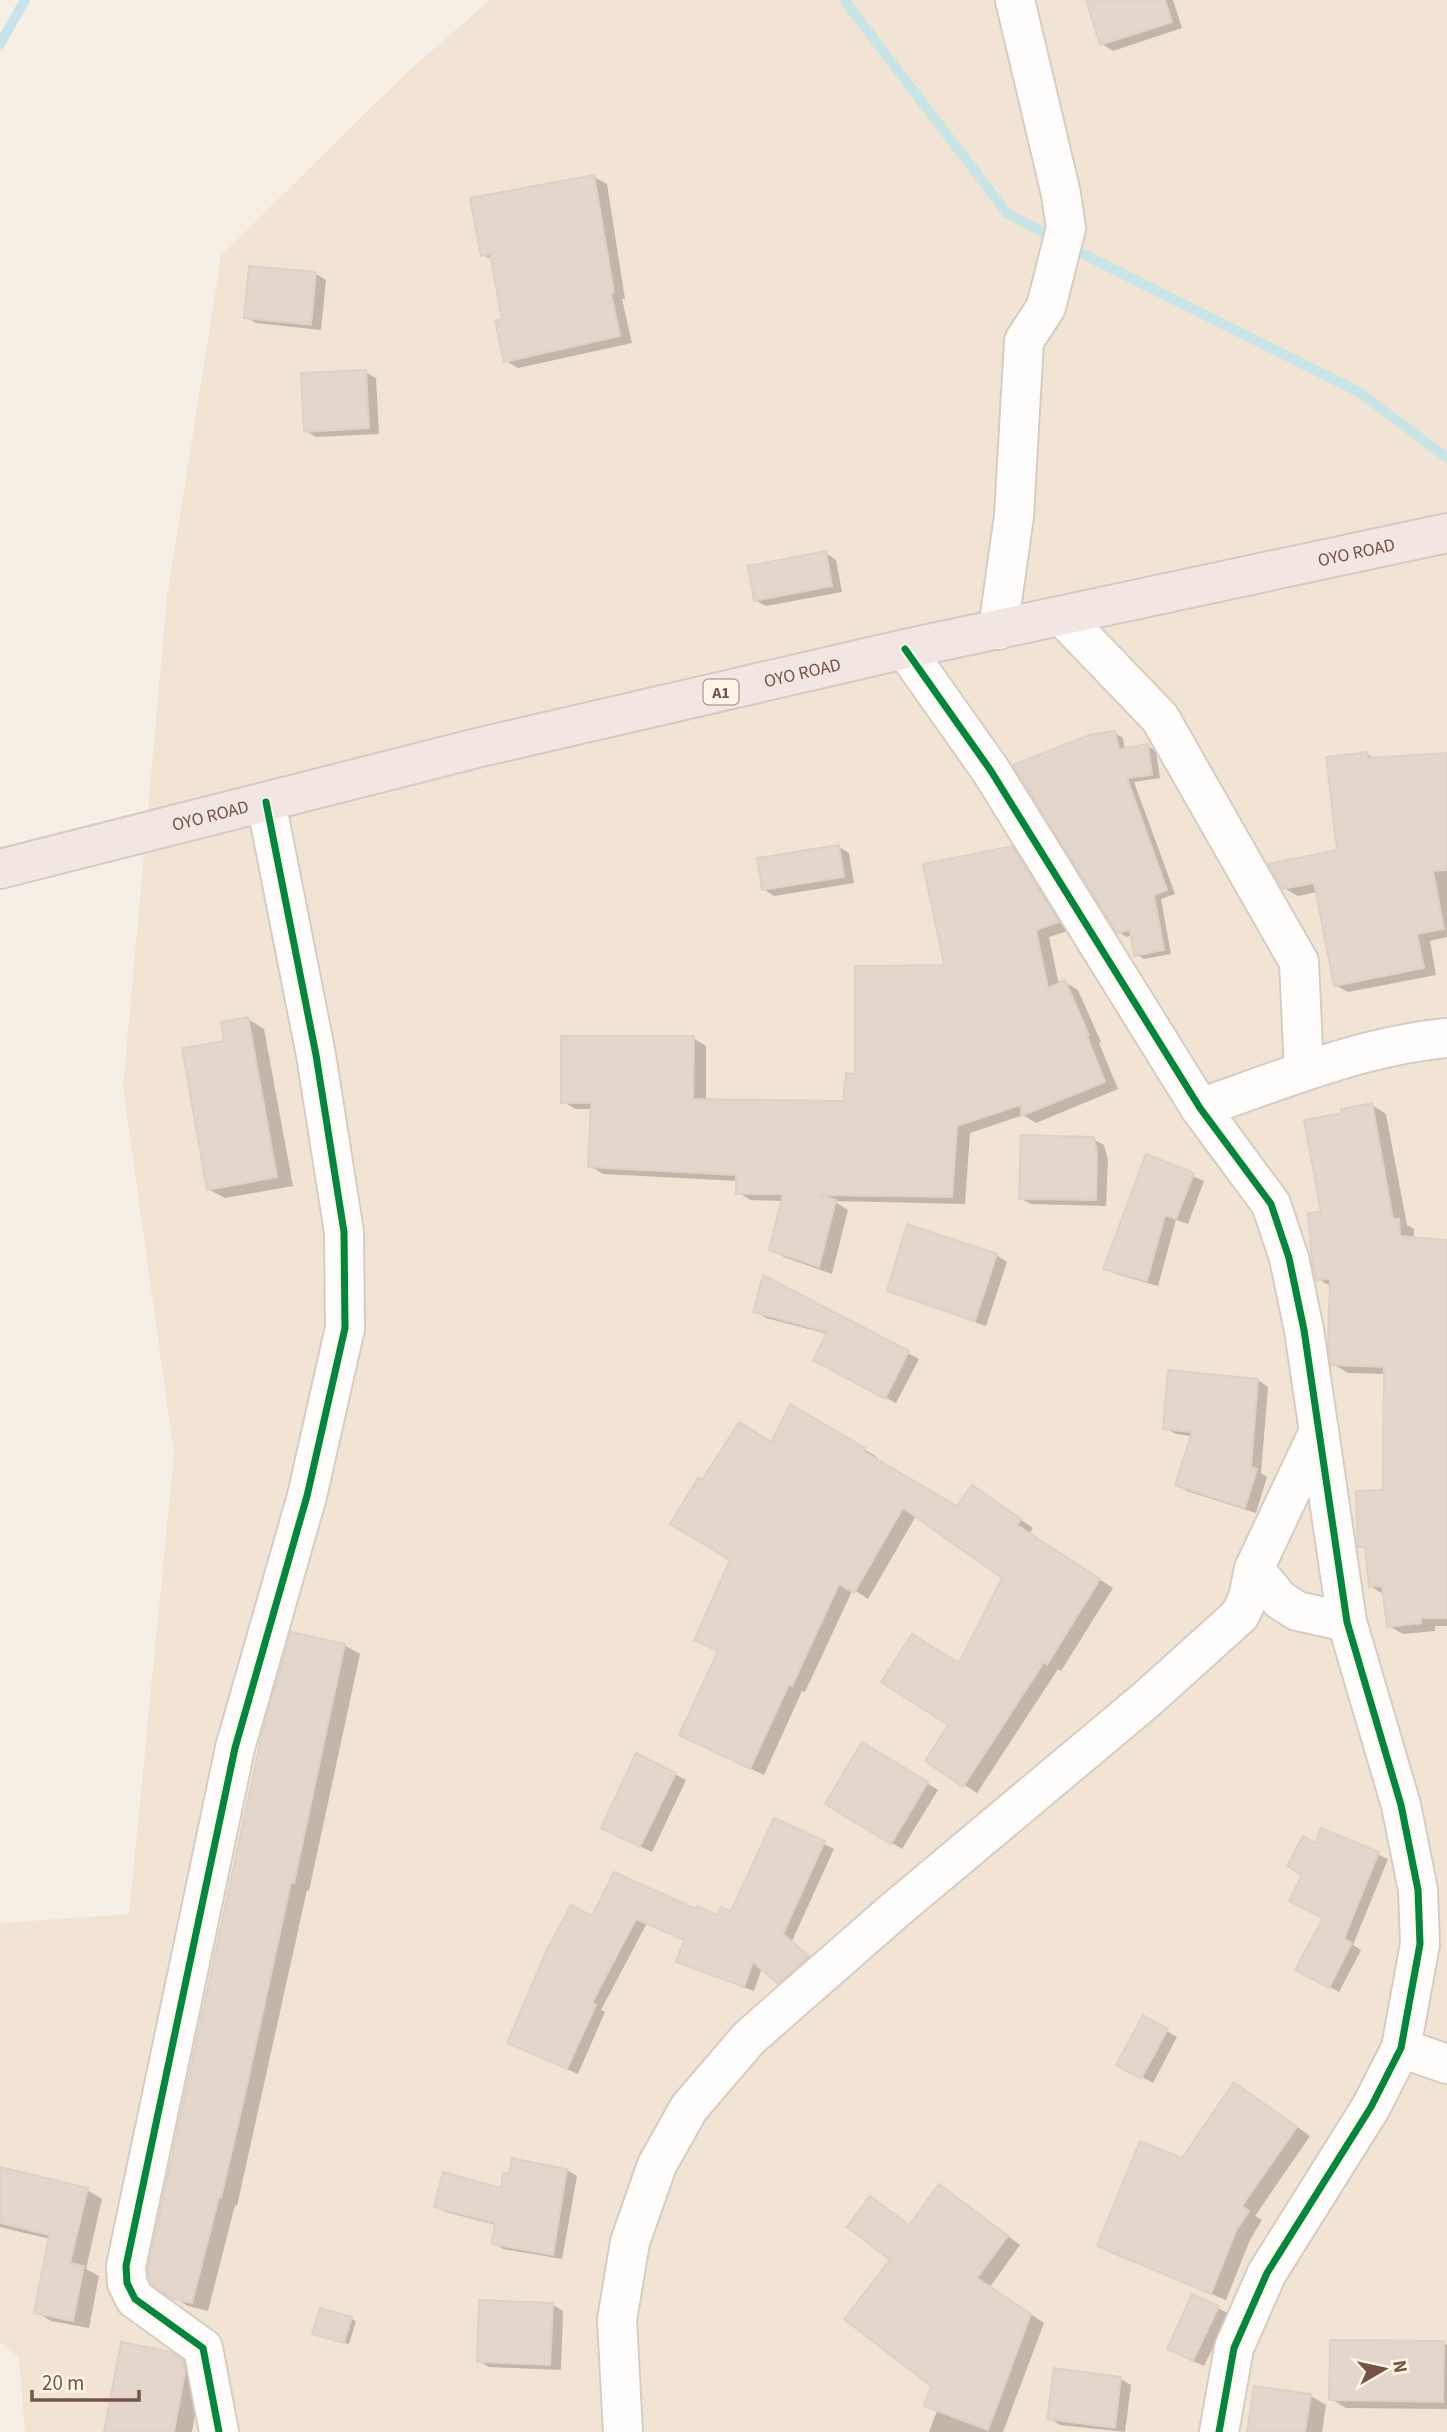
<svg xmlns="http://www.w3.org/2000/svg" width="1447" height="2432" font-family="'Source Sans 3',sans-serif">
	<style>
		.residential { fill: #f2e4d4 }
		.shadow { fill: #0003 }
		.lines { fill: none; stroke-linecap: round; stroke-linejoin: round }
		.stream { stroke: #c7e4e6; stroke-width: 10 }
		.building { fill: #e2d6cd; stroke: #ded1c7; stroke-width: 2 }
		.minor-casing { stroke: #d7ccc3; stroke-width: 42 }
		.highway-casing { stroke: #d5cac3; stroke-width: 42 }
		.minor { stroke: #fefdfb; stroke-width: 38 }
		.highway { stroke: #f1e6e2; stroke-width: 38 }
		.cycleway-casing { stroke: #fff4e5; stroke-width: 11 }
		.cycleway { stroke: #00873e; stroke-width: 7 }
		.labels { text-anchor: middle; stroke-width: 5; stroke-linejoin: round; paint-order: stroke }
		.shield { fill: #fff4e5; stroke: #9d8476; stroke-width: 2 }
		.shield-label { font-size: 16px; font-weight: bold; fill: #735446 }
		.street-label { font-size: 18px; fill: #735446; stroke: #fff4e5 }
	</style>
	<rect width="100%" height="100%" fill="#f6efe5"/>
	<path class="residential" d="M 490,0 L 1447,0 L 1447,2432 L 25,2432 L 19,2358 L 0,2342 L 0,1923 L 129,1914 L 174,1454 L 123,1087 L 167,597 L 221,256 L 406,73 Z"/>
	<g class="shadow">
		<path d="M 1088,0 L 1173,0 L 1182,28 L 1113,51 L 1102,44 Z"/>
		<path d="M 594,177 L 607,184 L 625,299 L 622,299 L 632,343 L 518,368 L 506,361 L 504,321 L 493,260 L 483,255 Z"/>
		<path d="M 315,273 L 326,280 L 321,330 L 256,323 L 246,317 Z"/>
		<path d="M 365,372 L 376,378 L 379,434 L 316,437 L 306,431 Z"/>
		<path d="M 826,553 L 836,560 L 842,592 L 766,606 L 755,600 Z"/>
		<path d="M 1115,733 L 1123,738 L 1125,749 L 1148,746 L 1156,751 L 1160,778 L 1134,782 L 1175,894 L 1161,899 L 1171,954 L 1144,959 L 1136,954 L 1133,935 L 1127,937 L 1118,932 Z"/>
		<path d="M 1367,754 L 1376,759 L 1447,755 L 1447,937 L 1430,941 L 1436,975 L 1348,992 L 1335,985 L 1317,892 L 1298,896 L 1284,888 L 1339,852 Z"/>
		<path d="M 838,846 L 849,853 L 854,883 L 774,896 L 763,889 Z"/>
		<path d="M 1012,848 L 1025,856 L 1071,930 L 1049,937 L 1059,985 L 1065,982 L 1078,990 L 1101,1042 L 1099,1043 L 1118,1089 L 1036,1123 L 1023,1115 L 970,1133 L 965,1204 L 834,1201 L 848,1210 L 832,1274 L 784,1257 L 771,1249 L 783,1201 L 751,1200 L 738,1193 L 738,1181 L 603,1174 L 590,1166 L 592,1109 L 576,1109 L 563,1102 L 693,1038 L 706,1046 L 706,1101 L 845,1103 L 857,1076 L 946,967 Z"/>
		<path d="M 248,1019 L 264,1029 L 293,1186 L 225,1198 L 208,1189 L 226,1042 Z"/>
		<path d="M 1372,1105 L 1386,1114 L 1407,1225 L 1414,1229 L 1414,1239 L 1447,1242 L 1447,1626 L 1435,1626 L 1435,1631 L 1403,1634 L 1389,1626 L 1385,1595 L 1370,1586 L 1367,1550 L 1360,1546 L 1385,1492 L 1386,1374 L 1348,1373 L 1333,1364 L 1332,1287 L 1318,1279 L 1323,1214 L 1344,1114 Z"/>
		<path d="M 1093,1139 L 1104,1145 L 1108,1160 L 1106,1206 L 1031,1204 L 1020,1198 Z"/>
		<path d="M 1147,1156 L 1204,1181 L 1188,1224 L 1176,1220 L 1158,1286 L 1116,1274 L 1105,1268 Z"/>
		<path d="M 996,1255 L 1007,1262 L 986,1326 L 900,1296 L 889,1290 Z"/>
		<path d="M 764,1277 L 919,1359 L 896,1403 L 825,1366 L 828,1334 L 766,1318 L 755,1311 Z"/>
		<path d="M 1258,1380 L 1268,1387 L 1261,1473 L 1267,1477 L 1256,1513 L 1187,1491 L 1177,1485 L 1192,1436 L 1176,1434 L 1165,1428 Z"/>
		<path d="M 791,1406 L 877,1457 L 875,1460 L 958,1508 L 972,1487 L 1033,1528 L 1029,1534 L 1113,1588 L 1061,1671 L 1058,1669 L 977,1793 L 927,1761 L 951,1724 L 960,1665 L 1004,1577 L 916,1516 L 868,1599 L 853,1589 L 805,1692 L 802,1691 L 764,1775 L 695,1742 L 720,1652 L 732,1560 L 703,1482 L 772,1444 Z"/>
		<path d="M 344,1645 L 360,1654 L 309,1891 L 307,1890 L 237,2206 L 235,2205 L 208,2311 L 188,2306 L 172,2296 Z"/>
		<path d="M 863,1744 L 938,1790 L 902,1849 L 827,1804 Z"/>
		<path d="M 675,1774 L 686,1780 L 652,1852 L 614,1834 Z"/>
		<path d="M 775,1820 L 834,1849 L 792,1941 L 818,1963 L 789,1988 L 762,1968 L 754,1991 L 678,1961 L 686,1941 L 647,1923 L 601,2010 L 605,2012 L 578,2074 L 519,2048 L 593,1919 L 697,1911 L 719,1917 L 732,1913 Z"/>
		<path d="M 1322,1830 L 1388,1859 L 1353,1945 L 1361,1950 L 1339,1992 L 1298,1969 L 1325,1917 L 1304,1874 Z"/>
		<path d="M 1143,2018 L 1177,2037 L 1153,2083 L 1119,2064 Z"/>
		<path d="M 1249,2093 L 1310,2136 L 1255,2216 L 1262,2220 L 1250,2240 L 1226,2300 L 1113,2254 L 1099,2246 Z"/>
		<path d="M 513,2161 L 567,2170 L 577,2176 L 562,2259 L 503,2249 L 494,2243 L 496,2225 L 446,2212 L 436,2206 L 502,2190 L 510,2176 Z"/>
		<path d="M 0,2169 L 87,2190 L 102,2199 L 86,2269 L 99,2276 L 89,2328 L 51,2321 L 36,2312 L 50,2239 L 0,2227 Z"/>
		<path d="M 952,2194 L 1020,2245 L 990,2287 L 1044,2323 L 1003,2432 L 929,2432 L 937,2411 L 926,2405 L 934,2386 L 870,2198 L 911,2226 Z"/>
		<path d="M 552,2304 L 563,2311 L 561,2370 L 489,2367 L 479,2361 Z"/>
		<path d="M 1218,2308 L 1229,2314 L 1204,2366 L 1180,2355 Z"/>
		<path d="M 351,2319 L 356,2321 L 349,2344 L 314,2333 Z"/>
		<path d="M 1443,2343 L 1447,2345 L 1447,2409 L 1346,2408 L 1331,2399 Z"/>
		<path d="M 171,2354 L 188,2364 L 201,2382 L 192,2432 L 105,2432 Z"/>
		<path d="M 1121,2379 L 1131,2385 L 1125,2432 L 1060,2425 L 1049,2418 Z"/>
		<path d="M 1255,2388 L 1311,2396 L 1326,2405 L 1322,2432 L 1248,2432 Z"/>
	</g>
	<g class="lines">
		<g class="stream">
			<path d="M 844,0 L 1007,213 L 1055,239"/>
			<path d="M 0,44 L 25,0"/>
			<path d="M 1069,247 L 1359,392 L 1447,458"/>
		</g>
	</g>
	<g class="building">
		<path d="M 1086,0 L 1165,0 L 1172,22 L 1100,45 Z"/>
		<path d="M 594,175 L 614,292 L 611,293 L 620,336 L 504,362 L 495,321 L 502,319 L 490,254 L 481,256 L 470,198 Z"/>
		<path d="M 249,266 L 316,272 L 311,325 L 244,318 Z"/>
		<path d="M 366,370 L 369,428 L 304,432 L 301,373 Z"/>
		<path d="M 826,551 L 832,586 L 754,601 L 748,566 Z"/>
		<path d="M 1115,731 L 1119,749 L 1148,744 L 1152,775 L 1127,778 L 1167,890 L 1154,895 L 1164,950 L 1134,956 L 1130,930 L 1117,933 L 1013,765 L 1089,735 Z"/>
		<path d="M 1367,752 L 1368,758 L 1447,753 L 1447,870 L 1433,871 L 1444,929 L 1417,934 L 1424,968 L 1334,986 L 1314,883 L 1283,889 L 1268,864 L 1337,850 L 1326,757 Z"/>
		<path d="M 839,845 L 844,877 L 762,890 L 757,858 Z"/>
		<path d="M 1012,846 L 1059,922 L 1036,930 L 1048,988 L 1065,980 L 1089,1035 L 1087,1036 L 1105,1082 L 1021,1116 L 1021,1105 L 957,1126 L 952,1197 L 819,1195 L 836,1200 L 819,1267 L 769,1250 L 783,1194 L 736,1194 L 736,1175 L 588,1167 L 591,1103 L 561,1103 L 561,1036 L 694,1036 L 693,1099 L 843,1101 L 846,1073 L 855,1074 L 855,966 L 944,965 L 923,864 Z"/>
		<path d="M 248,1017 L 277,1177 L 207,1190 L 182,1048 L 224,1041 L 221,1022 Z"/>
		<path d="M 1372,1103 L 1393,1219 L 1399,1219 L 1400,1236 L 1447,1240 L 1447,1618 L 1421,1618 L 1421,1623 L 1387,1627 L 1382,1586 L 1369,1587 L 1365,1547 L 1358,1547 L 1356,1491 L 1383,1490 L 1384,1367 L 1331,1365 L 1328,1344 L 1330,1279 L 1316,1280 L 1312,1263 L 1308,1213 L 1321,1212 L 1304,1120 L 1342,1113 L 1341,1109 Z"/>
		<path d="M 1021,1135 L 1094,1137 L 1097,1152 L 1096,1200 L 1019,1199 Z"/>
		<path d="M 1146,1154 L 1194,1173 L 1176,1219 L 1165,1215 L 1147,1281 L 1103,1269 Z"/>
		<path d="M 907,1224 L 997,1254 L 975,1321 L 887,1291 Z"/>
		<path d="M 763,1275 L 909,1351 L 885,1399 L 813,1360 L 827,1332 L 753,1312 Z"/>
		<path d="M 1168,1370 L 1258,1379 L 1251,1467 L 1257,1469 L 1245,1508 L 1175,1485 L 1192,1432 L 1163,1429 Z"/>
		<path d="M 790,1404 L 865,1448 L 863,1451 L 957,1506 L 972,1485 L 1021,1519 L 1017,1525 L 1100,1579 L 1047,1665 L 1044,1662 L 963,1787 L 925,1761 L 948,1725 L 881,1682 L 912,1634 L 959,1663 L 1002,1578 L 903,1508 L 854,1593 L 839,1584 L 792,1686 L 789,1684 L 750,1769 L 679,1735 L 718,1651 L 694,1640 L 730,1560 L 670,1524 L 698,1478 L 702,1480 L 739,1422 L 771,1442 Z"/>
		<path d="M 291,1632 L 345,1644 L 294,1883 L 291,1882 L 246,2090 L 221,2198 L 219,2197 L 192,2303 L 171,2298 L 152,2284 L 149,2277 L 148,2268 L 264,1725 Z"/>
		<path d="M 862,1742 L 928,1782 L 891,1844 L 825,1804 Z"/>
		<path d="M 636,1753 L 676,1773 L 640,1847 L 601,1828 Z"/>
		<path d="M 774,1818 L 825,1841 L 783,1934 L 809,1956 L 778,1984 L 753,1962 L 744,1987 L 676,1962 L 684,1940 L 636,1919 L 592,2003 L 596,2005 L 567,2069 L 507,2043 L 546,1952 L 571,1905 L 592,1916 L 614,1872 L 696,1909 L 697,1906 L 718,1915 L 721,1907 L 731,1911 Z"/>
		<path d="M 1321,1828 L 1379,1852 L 1344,1939 L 1352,1943 L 1329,1988 L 1295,1970 L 1323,1918 L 1289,1901 L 1302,1875 L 1287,1866 L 1303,1836 L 1315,1843 Z"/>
		<path d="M 1143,2015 L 1168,2029 L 1141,2079 L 1116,2065 Z"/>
		<path d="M 1234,2082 L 1297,2127 L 1242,2206 L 1249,2211 L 1236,2231 L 1211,2294 L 1097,2246 L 1140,2141 L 1182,2158 Z"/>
		<path d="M 512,2158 L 567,2169 L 553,2255 L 492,2244 L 495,2223 L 434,2207 L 443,2172 L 501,2188 L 503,2173 L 509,2174 Z"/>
		<path d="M 0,2167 L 88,2188 L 70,2263 L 84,2266 L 73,2321 L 34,2313 L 49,2235 L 0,2223 Z"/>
		<path d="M 939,2184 L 1008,2236 L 977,2278 L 1031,2314 L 988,2430 L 924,2406 L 931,2386 L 844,2319 L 890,2260 L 847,2227 L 870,2196 L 909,2225 Z"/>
		<path d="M 1192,2294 L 1219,2306 L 1193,2361 L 1167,2349 Z"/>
		<path d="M 479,2300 L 553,2303 L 550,2365 L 477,2362 Z"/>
		<path d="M 320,2308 L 352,2317 L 344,2343 L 312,2334 Z"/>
		<path d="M 1330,2340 L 1444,2341 L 1443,2402 L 1329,2400 Z"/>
		<path d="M 121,2342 L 171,2352 L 183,2361 L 185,2372 L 174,2432 L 104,2432 Z"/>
		<path d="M 1054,2368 L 1121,2377 L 1115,2428 L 1047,2419 Z"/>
		<path d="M 1254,2386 L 1311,2394 L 1305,2432 L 1247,2432 Z"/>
	</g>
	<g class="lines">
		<defs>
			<g id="minor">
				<path d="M 1062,616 L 1160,718 L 1299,962 L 1304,1071"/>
				<path d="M 998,630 L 1014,516 L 1024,341 L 1046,307 L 1066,228 L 1061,194 L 1015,0"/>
				<path d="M 905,649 L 991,771 L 1200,1108 L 1271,1204 L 1289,1258 L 1304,1330 L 1347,1622 L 1401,1805 L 1418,1890 L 1420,1944 L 1401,2048 L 1371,2107 L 1267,2273 L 1234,2348 L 1219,2432"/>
				<path d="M 1200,1108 C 1281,1080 1362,1046 1447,1038"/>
				<path d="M 1254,1569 L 1280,1600 L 1297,1611 L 1347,1622"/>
				<path d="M 1401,2048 L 1447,2064"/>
				<path d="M 219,2432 L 203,2348 L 135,2299 L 127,2283 L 126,2266 L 235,1748 L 307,1496 L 345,1328 L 344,1232 L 316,1055 L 266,802"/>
				<path d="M 623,2432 L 617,2320 L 630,2242 L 657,2165 L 689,2108 L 749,2038 L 895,1910 L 1147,1699 L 1240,1615 L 1248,1598 L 1254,1569 L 1319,1431"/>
			</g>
			<g id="highway">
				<path id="s1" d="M 0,869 L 481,747 L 905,649 L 1447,533"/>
			</g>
		</defs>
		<use href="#minor" class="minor-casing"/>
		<use href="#highway" class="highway-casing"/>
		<use href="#minor" class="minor"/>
		<use href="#highway" class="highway"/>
		<defs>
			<g id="cycleway">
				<path d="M 905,649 L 991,771 L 1200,1108 L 1271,1204 L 1289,1258 L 1304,1330 L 1347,1622 L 1401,1805 L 1418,1890 L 1420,1944 L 1401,2048 L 1371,2107 L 1267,2273 L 1234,2348 L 1219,2432"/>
				<path d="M 219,2432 L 203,2348 L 135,2299 L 127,2283 L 126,2266 L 235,1748 L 307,1496 L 345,1328 L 344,1232 L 316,1055 L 266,802"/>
			</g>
		</defs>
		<use href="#cycleway" class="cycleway-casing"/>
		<use href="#cycleway" class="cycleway"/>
	</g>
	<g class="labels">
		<rect class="shield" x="703.5" y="679.5" width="35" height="25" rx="5"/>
		<g class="shield-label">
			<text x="721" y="698">A1</text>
		</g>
		<g class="street-label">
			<text dy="6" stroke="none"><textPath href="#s1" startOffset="1393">OYO ROAD</textPath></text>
			<text dy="6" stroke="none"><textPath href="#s1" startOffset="826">OYO ROAD</textPath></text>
			<text dy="6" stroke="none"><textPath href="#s1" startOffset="217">OYO ROAD</textPath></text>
		</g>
	</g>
	<g transform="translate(1384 2369) rotate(81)" stroke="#fff4e5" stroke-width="5" paint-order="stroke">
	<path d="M0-5L12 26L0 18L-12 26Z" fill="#735446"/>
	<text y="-10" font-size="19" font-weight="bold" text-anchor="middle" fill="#735446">N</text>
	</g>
	<path d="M32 2390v10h107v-10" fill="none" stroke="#735446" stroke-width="3.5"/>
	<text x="42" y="2390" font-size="21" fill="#735446" stroke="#fff4e5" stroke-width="5" paint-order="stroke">20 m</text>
</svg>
